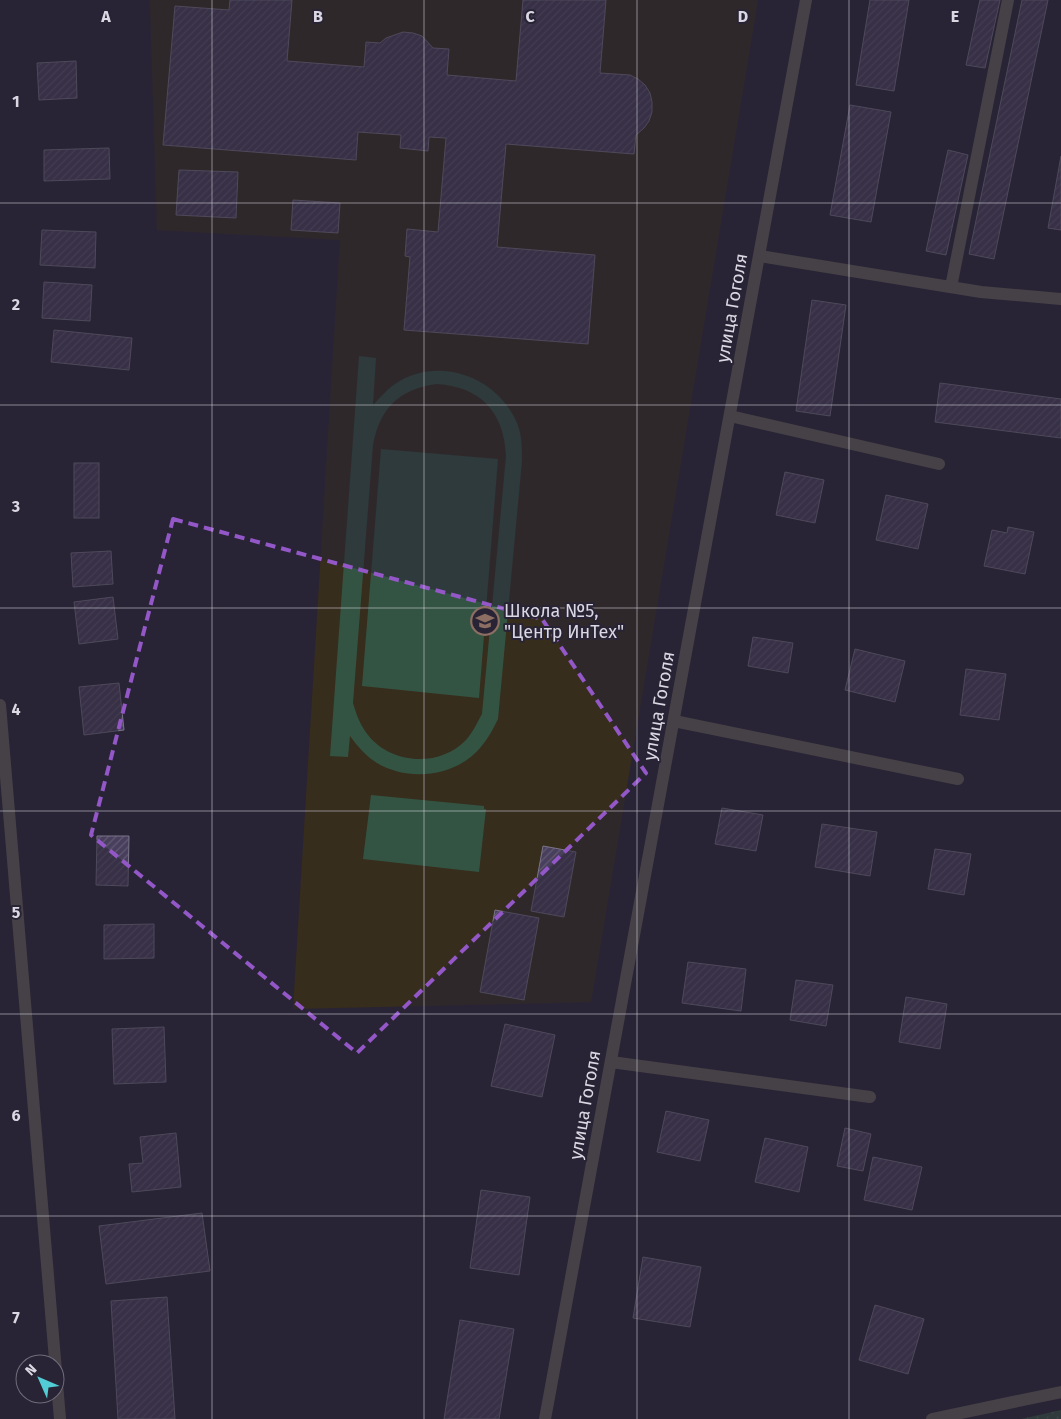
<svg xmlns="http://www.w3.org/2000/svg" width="1061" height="1419" font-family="'Fira Sans',sans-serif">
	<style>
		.education { fill: #372d1d }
		.grass { fill: url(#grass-dots) }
		.pitch { fill: #345443; fill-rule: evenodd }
		.building { fill: url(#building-hatch); stroke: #7a7489 }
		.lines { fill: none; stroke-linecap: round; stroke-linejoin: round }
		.minor { stroke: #69655d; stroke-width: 12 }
		.tertiary { stroke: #69655d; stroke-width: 12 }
		.marked { fill: none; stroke: #9357c8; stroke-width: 4; stroke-dasharray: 10 6; stroke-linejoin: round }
		.grid { fill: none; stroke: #dbd8e3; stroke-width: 1; stroke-opacity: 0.55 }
		.labels { text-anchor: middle; stroke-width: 4; stroke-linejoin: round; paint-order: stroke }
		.street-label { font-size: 18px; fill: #dbd8e3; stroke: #292435 }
		.poi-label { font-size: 18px; fill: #dbd8e3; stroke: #292435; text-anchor: start }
		.grid-label { font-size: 16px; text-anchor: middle; font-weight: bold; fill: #dbd8e3; stroke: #292435; stroke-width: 4; stroke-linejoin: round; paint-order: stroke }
	</style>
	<defs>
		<pattern id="grass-dots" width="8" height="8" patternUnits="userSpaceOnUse" patternTransform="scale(1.25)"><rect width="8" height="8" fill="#345443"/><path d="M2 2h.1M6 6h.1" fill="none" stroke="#516c5e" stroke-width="1.8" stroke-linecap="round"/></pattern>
		<pattern id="building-hatch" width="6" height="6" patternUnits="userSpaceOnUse" patternTransform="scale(1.25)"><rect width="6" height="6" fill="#483f5c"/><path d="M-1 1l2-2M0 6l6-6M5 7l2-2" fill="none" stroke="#625a73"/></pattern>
	</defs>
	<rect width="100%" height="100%" fill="#292435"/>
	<path class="education" d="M 150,0 L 758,0 L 591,1002 L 293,1009 L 340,240 L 157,230 Z"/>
	<path class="grass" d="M 1061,1410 L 1061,1419 L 1021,1419 Z"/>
	<g class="pitch">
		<path d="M 359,356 L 376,358 L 373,405 C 380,398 386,390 395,384 C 438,355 497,376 517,423 C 522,435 522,448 522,461 L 498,719 C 493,729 488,739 480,748 C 455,777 409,782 377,763 C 366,756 358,747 350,736 L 348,757 L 330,756 ZM 437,384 C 481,387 504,412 506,456 L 482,714 C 477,723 473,732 466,740 C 438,769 387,764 365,731 C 359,722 356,713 353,703 L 373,445 C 380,408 399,389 437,384 Z"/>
		<path d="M 381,449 L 498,459 L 479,698 L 362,686 Z"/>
		<path d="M 371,795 L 484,806 L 484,809 L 486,809 L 479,872 L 363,859 Z"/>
	</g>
	<g class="building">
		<path d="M 230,0 L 292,0 L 287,61 L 364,67 L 366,42 L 380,43 L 386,38 L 403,32 L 413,33 L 422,36 L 433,48 L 449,49 L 447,75 L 516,81 L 523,0 L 606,0 L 600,73 L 630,75 L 638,79 L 645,85 L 650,93 L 652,102 L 652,112 L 649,121 L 644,128 L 636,135 L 634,154 L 506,144 L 497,247 L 595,255 L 588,344 L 404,330 L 410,257 L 405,256 L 407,229 L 438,232 L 446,138 L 429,137 L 428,151 L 400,148 L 401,135 L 358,132 L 356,160 L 163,145 L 175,6 L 229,10 Z"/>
		<path d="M 870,0 L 909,0 L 894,91 L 856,85 Z"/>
		<path d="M 980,0 L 1000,0 L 985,68 L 966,65 Z"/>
		<path d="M 1022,0 L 1048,0 L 994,259 L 969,254 Z"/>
		<path d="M 76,61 L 77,98 L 39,100 L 37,63 Z"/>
		<path d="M 850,105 L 891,112 L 871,222 L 830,215 Z"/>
		<path d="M 109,148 L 110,179 L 44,181 L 44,150 Z"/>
		<path d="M 948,150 L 968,155 L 946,255 L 926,251 Z"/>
		<path d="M 1061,156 L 1061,230 L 1048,228 Z"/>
		<path d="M 179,170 L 238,172 L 236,218 L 176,215 Z"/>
		<path d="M 293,200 L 340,203 L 338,233 L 291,230 Z"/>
		<path d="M 42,230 L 96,232 L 95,268 L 40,265 Z"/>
		<path d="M 44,282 L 92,285 L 90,321 L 42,318 Z"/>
		<path d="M 812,300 L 846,305 L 830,416 L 796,411 Z"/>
		<path d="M 54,330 L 132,338 L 129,370 L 51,362 Z"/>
		<path d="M 940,383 L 1061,399 L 1061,438 L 935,422 Z"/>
		<rect x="74" y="463" width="25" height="55"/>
		<path d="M 785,472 L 824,480 L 815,523 L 776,515 Z"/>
		<path d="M 886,495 L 928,504 L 918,549 L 876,540 Z"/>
		<path d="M 1008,527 L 1034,532 L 1025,574 L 984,566 L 992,530 L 1007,533 Z"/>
		<path d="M 111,551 L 113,584 L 73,587 L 71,553 Z"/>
		<path d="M 113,597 L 118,639 L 79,644 L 74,602 Z"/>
		<path d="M 753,637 L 793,643 L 788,673 L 748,666 Z"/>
		<path d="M 855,649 L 905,661 L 895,702 L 845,690 Z"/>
		<path d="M 966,669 L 1006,674 L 999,720 L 960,715 Z"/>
		<path d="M 119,683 L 124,730 L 84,735 L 79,687 Z"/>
		<path d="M 722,808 L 763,815 L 756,851 L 715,844 Z"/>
		<path d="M 822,824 L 877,832 L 870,876 L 815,867 Z"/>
		<path d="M 97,836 L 129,836 L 128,886 L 96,885 Z"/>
		<path d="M 543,846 L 576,852 L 564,917 L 531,911 Z"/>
		<path d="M 935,849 L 971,854 L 964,895 L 928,889 Z"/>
		<path d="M 495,910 L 539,918 L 524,1000 L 480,992 Z"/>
		<path d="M 154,924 L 154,958 L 104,959 L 104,925 Z"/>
		<path d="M 688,962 L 746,969 L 741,1011 L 682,1003 Z"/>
		<path d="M 796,980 L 833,985 L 826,1026 L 790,1020 Z"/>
		<path d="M 906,997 L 947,1004 L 940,1049 L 899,1042 Z"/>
		<path d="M 505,1024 L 555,1035 L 542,1097 L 491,1086 Z"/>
		<path d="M 164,1027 L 166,1082 L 114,1084 L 112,1029 Z"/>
		<path d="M 666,1111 L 709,1120 L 700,1161 L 657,1152 Z"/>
		<path d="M 845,1128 L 871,1134 L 863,1171 L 837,1166 Z"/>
		<path d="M 176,1133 L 181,1187 L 132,1192 L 129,1164 L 143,1163 L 140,1137 Z"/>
		<path d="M 765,1138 L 808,1147 L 799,1192 L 755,1182 Z"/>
		<path d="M 873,1157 L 922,1167 L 912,1210 L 864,1200 Z"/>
		<path d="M 481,1190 L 530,1197 L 519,1275 L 470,1268 Z"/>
		<path d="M 202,1213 L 210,1271 L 106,1284 L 99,1226 Z"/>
		<path d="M 643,1257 L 701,1267 L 690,1327 L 633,1318 Z"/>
		<path d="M 167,1297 L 175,1419 L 118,1419 L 111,1301 Z"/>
		<path d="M 875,1305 L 924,1319 L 908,1374 L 859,1360 Z"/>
		<path d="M 460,1320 L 514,1329 L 499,1419 L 444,1419 Z"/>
	</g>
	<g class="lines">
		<g class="minor">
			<path d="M 760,256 L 981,292 L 1061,299"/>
			<path d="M 951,287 L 1008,0"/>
			<path d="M 730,416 L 939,464"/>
			<path d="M 674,721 L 958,779"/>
			<path d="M 611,1062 L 870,1097"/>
			<path d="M 545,1419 L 806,0"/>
			<path d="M 932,1419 L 1061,1392"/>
		</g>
		<path class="tertiary" d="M 0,705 L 60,1419"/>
	</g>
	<path d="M0 0H1061V1419H0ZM 173,519 L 542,619 L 646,773 L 357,1053 L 91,835 Z" fill="#292435" fill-opacity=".55" fill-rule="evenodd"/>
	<path class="marked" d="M 173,519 L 542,619 L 646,773 L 357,1053 L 91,835 Z"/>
	<path class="grid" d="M 212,0 L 212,1419M 424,0 L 424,1419M 637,0 L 637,1419M 849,0 L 849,1419M 0,203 L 1061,203M 0,405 L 1061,405M 0,608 L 1061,608M 0,811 L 1061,811M 0,1014 L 1061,1014M 0,1216 L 1061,1216"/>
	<defs>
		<symbol id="school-ring" viewBox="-11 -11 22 22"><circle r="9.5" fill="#292435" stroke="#8d6e63" stroke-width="1.5"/><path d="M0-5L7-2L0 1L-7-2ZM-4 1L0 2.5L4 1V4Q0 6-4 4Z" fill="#8d6e63"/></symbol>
	</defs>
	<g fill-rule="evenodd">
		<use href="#school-ring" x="469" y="605" width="32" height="32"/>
	</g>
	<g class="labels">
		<g class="street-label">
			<text transform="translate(732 308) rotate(-80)" y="6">улица Гоголя</text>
			<text transform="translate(659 706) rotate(-80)" y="6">улица Гоголя</text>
			<text transform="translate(585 1105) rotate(-80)" y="6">улица Гоголя</text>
		</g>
		<g class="poi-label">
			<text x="504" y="617">Школа №5,<tspan x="504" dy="21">"Центр ИнТех"</tspan></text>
		</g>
	</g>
	<g class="grid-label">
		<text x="106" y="22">A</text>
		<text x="318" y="22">B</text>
		<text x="530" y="22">C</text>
		<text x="743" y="22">D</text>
		<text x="955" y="22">E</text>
		<text x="16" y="107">1</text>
		<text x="16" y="310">2</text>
		<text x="16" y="512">3</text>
		<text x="16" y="715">4</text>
		<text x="16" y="918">5</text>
		<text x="16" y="1121">6</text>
		<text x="16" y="1323">7</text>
	</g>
	<g transform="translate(40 1379) rotate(315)"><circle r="24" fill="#292435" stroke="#706c7b"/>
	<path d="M0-4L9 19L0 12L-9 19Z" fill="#52ccd5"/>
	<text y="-8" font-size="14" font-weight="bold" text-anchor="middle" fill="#dbd8e3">N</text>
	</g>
</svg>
